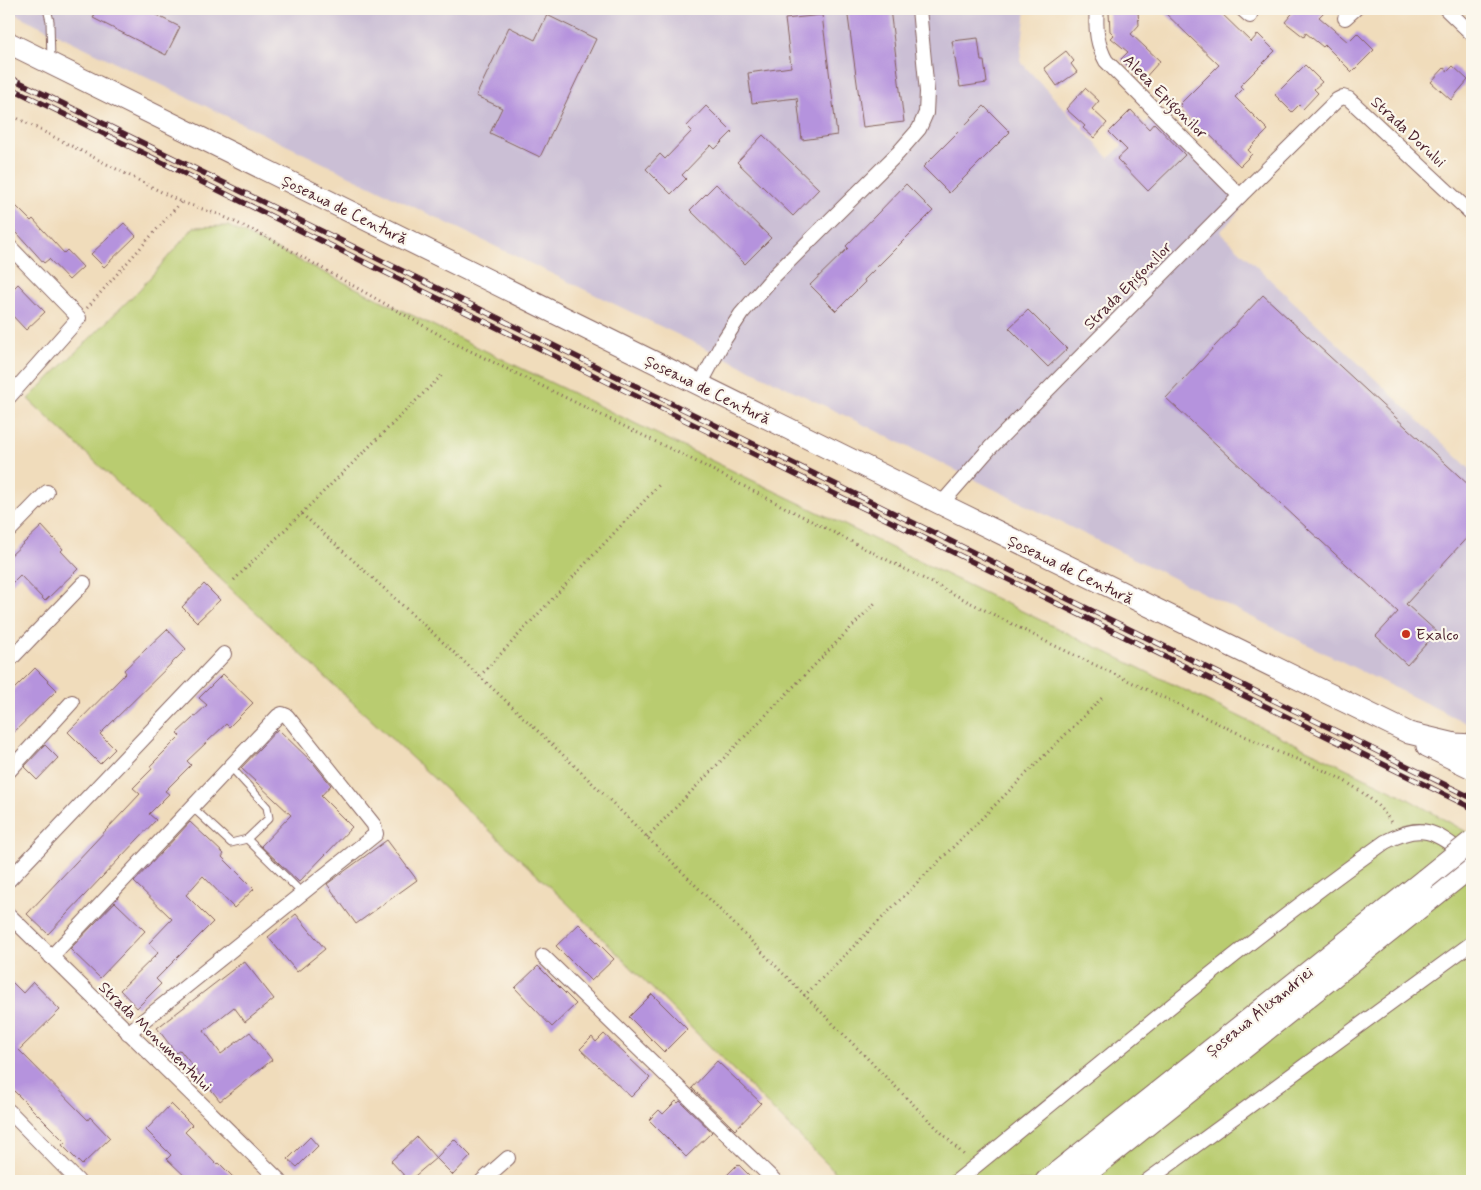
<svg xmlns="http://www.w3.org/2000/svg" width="1481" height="1190" font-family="Mynerve,sans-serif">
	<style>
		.industrial { fill: #cbbfd5 }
		.green { fill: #b9cc6f; stroke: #82764d }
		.building { fill: #b593dd }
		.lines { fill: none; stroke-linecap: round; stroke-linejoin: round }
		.service-casing { stroke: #84615d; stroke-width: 9 }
		.minor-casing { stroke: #84615d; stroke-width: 16 }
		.primary-casing { stroke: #84615d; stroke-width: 23 }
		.path { stroke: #84615d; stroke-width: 3; stroke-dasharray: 1 4; stroke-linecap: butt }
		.service { stroke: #fff; stroke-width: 7 }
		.minor { stroke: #fff; stroke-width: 14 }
		.primary { stroke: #fff; stroke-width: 21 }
		.rail-casing { stroke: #4a1f2b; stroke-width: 5.5 }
		.rail { stroke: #fbf7ec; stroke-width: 4; stroke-dasharray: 11; stroke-linecap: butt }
		.primary-bridge-casing { stroke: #84615d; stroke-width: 23; stroke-linecap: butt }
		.primary-bridge { stroke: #fff; stroke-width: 21 }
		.poi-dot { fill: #c8321e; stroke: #fbf7ec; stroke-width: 2 }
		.labels { text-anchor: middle; stroke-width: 4.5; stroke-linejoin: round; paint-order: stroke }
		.street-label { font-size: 16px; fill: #4a1f2b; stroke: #fbf7ec }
		.poi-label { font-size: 16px; fill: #4a1f2b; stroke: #fbf7ec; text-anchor: start }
	</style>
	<rect width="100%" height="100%" fill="#fbf7ec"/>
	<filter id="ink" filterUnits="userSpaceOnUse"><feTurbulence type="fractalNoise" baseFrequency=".02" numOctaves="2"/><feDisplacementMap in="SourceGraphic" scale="10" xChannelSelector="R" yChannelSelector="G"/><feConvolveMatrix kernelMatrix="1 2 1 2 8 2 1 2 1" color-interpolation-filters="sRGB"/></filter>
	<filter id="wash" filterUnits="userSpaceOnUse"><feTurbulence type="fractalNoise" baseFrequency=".0096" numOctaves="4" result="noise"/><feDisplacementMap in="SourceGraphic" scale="20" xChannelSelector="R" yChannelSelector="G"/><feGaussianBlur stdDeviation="1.12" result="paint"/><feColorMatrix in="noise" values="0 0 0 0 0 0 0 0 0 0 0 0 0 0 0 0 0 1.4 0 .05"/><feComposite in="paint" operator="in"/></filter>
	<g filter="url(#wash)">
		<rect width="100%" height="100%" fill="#f0dcbb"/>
		<path class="industrial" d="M 9,9 L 1026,9 L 1020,61 L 1109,158 L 1155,114 L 1245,205 L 1220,232 L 1472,471 L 1472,726 L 850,418 L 9,11 Z"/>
		<path class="green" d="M 228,226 L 1399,794 L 1472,835 L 1472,1181 L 844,1181 L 567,903 L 28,399 L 140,289 L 194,227 Z"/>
		<g id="blocks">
			<g class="building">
				<path d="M 98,9 L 144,9 L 180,27 L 166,55 L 93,18 Z"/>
				<path d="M 847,9 L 890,9 L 904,122 L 863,127 Z"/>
				<path d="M 1113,9 L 1134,9 L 1138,12 L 1139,25 L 1131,34 L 1160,61 L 1143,80 L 1121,59 L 1128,52 L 1111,38 L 1114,35 L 1110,31 L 1109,13 Z"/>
				<path d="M 1161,9 L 1217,9 L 1251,42 L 1258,34 L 1275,51 L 1240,86 L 1243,89 L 1235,97 L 1268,130 L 1248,150 L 1252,154 L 1240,166 L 1205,130 L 1203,132 L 1179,109 L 1182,106 L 1180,104 L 1219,65 Z"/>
				<path d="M 1296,9 L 1327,9 L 1319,17 L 1348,42 L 1357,33 L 1374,50 L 1352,72 L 1325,45 L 1323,47 L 1306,33 L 1304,37 L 1285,22 Z"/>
				<path d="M 547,15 L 596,39 L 540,157 L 490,133 L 502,108 L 476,96 L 509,27 L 535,40 Z"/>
				<path d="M 822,15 L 837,135 L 802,140 L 797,98 L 752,103 L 748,73 L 791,67 L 785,19 Z"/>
				<path d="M 978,38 L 981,61 L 984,61 L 987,83 L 960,87 L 952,41 Z"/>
				<path d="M 1066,51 L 1074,61 L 1071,64 L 1077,72 L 1057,86 L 1044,68 Z"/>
				<path d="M 1305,65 L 1322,82 L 1314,89 L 1318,93 L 1303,109 L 1299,105 L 1292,112 L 1275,95 Z"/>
				<path d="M 1453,66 L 1468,80 L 1451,100 L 1431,82 L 1444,68 L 1448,71 Z"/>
				<path d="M 1085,88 L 1099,101 L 1092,109 L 1107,123 L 1094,138 L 1083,128 L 1085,126 L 1066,109 Z"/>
				<path d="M 706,106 L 732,132 L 715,149 L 711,145 L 682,175 L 686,179 L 671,194 L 646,169 L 660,154 L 665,159 L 692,131 L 687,126 Z"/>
				<path d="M 984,106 L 1010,132 L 949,193 L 923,167 Z"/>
				<path d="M 1131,110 L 1149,129 L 1154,123 L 1185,155 L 1148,191 L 1117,159 L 1127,150 L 1109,132 Z"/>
				<path d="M 763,135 L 819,189 L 793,216 L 737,162 Z"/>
				<path d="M 716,184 L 771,238 L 745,264 L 690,210 Z"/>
				<path d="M 906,184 L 933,211 L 864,280 L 865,282 L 836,311 L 810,285 L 848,248 L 846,246 Z"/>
				<path d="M 9,199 L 31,221 L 33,219 L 64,253 L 67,250 L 83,267 L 69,280 L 49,259 L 44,263 L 9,224 Z"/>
				<path d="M 124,223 L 136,236 L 104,267 L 91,254 Z"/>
				<path d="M 18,284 L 45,312 L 26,330 L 9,312 L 9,293 Z"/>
				<path d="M 1263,295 L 1472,488 L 1472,532 L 1406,604 L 1437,632 L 1407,665 L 1376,636 L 1398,612 L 1166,398 Z"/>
				<path d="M 1028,310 L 1067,349 L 1048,367 L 1009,328 Z"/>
				<path d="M 42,526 L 63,549 L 61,551 L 78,569 L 45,601 L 20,575 L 9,586 L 9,557 Z"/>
				<path d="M 204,584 L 220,600 L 197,622 L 182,607 Z"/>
				<path d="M 167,629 L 186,649 L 100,734 L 115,749 L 100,764 L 68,732 L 126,673 L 124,670 Z"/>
				<path d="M 35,668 L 57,690 L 9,737 L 9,694 Z"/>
				<path d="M 223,674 L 253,703 L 229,727 L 226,724 L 187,761 L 191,765 L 165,791 L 169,794 L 149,814 L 156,820 L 48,934 L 27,914 L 140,794 L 133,788 L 152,769 L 150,766 L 180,736 L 177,733 L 207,705 L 199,698 Z"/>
				<path d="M 278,729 L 314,764 L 331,785 L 321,796 L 352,827 L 299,882 L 261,846 L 291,815 L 241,768 Z"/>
				<path d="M 45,745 L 58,758 L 37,780 L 24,767 Z"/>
				<path d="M 190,822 L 224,854 L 222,857 L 254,889 L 234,908 L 203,876 L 186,895 L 213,922 L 156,979 L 161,984 L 137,1008 L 120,990 L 158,953 L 149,943 L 172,919 L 134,882 Z"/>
				<path d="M 387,840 L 417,880 L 356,924 L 327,884 Z"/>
				<path d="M 115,902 L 145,931 L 100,978 L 70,949 Z"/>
				<path d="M 296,914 L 325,949 L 297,972 L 268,937 Z"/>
				<path d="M 579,924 L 614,959 L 591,981 L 556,946 Z"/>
				<path d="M 244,961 L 274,999 L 245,1022 L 234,1007 L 204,1031 L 221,1054 L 250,1032 L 272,1060 L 220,1101 L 180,1050 L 176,1053 L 157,1028 Z"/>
				<path d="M 538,966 L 576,1004 L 552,1027 L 515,988 Z"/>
				<path d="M 9,979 L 23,993 L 33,982 L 60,1010 L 19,1050 L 88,1120 L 90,1117 L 110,1138 L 82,1165 L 62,1145 L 65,1142 L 9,1086 Z"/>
				<path d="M 652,994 L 687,1029 L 664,1052 L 629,1017 Z"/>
				<path d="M 604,1034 L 650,1078 L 631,1097 L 580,1049 L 592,1037 L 596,1042 Z"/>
				<path d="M 717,1061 L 761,1103 L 735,1130 L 692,1088 Z"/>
				<path d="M 676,1101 L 678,1103 L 680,1101 L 712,1132 L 686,1157 L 649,1120 L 659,1110 L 663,1114 Z"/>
				<path d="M 171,1104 L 192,1125 L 185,1132 L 217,1165 L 219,1163 L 237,1181 L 190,1181 L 167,1159 L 171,1155 L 146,1130 Z"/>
				<path d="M 310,1137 L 318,1146 L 297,1167 L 288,1159 Z"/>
				<path d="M 417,1137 L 436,1158 L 409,1181 L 391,1161 Z"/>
				<path d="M 454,1139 L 471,1156 L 453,1175 L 436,1158 Z"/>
				<path d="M 738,1164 L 755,1181 L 721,1181 Z"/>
			</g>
		</g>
	</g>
	<g filter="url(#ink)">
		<use href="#blocks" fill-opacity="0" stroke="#84615d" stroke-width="1"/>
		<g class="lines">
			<defs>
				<g id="service">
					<path d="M 47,9 L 50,21 L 51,61"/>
					<path d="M 230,766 L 267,807 L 269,818 L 247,839"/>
					<path d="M 192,807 L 231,843 L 247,839 L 302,893"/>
				</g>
				<g id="minor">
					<path d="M 1097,9 C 1095,28 1097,45 1106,61 L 1240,196"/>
					<path d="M 1242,9 L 1250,16"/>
					<path d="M 1446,9 L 1472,34"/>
					<path d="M 1345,18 L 1355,9"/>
					<path d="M 9,246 L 79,318 L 9,397"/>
					<path d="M 700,385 L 724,340 L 741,314 L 775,275 L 898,153 L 919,129 L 926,113 L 927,92 L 919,9"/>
					<path d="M 941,504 L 990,448 L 1240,196 L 1337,100 L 1343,97 L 1349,99 L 1472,214"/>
					<path d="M 9,531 L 47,492"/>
					<path d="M 9,661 L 84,583"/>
					<path d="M 9,771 L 72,702"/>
					<path d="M 9,880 L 224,654"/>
					<path d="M 9,915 L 280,1181"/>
					<path d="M 543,956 L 775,1181"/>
					<path d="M 51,957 L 278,716 L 282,714 L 287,716 L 374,825 L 376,834 L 128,1033"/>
					<path d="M 9,1111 L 78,1181"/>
					<path d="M 482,1181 L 508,1158"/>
					<path d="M 957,1181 C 1098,1067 1236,948 1385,842 C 1422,822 1435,831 1466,856"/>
					<path d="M 1147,1181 L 1472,943"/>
				</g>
				<g id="primary">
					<path d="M 9,43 L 941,504 L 1409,733 L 1455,744 L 1472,745"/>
					<path d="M 1427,746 L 1472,768"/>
					<path d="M 1046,1181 L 1425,879"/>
					<path d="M 1077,1181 L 1472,866"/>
				</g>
			</defs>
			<use href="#service" class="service-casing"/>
			<use href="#minor" class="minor-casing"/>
			<use href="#primary" class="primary-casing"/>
			<g class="path">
				<path d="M 9,114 L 181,202 L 218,214 L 269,238 L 454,343 L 687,457 L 1047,642 L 1280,753 C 1319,767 1370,787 1392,824"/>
				<path d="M 87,308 L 181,202"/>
				<path d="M 302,514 C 419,620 536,726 648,838 C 755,944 859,1051 966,1157"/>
				<path d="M 234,580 L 444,373"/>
				<path d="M 480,676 L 660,484"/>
				<path d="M 647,837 L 875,603"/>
				<path d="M 804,996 L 1104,696"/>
			</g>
			<use href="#service" class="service"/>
			<use href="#minor" class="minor"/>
			<use href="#primary" class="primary"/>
			<defs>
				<g id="rail">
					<path d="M 9,77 L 1472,798"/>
					<path d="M 9,87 L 1472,808"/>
				</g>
			</defs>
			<use href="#rail" class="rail-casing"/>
			<use href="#rail" class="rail"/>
			<defs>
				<path id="primary-bridge" d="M 1425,879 L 1472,841"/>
			</defs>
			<use href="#primary-bridge" class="primary-bridge-casing"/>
			<use href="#primary-bridge" class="primary-bridge"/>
		</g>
	</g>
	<circle class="poi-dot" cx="1406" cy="634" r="5"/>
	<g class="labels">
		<g class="street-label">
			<text transform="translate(1166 96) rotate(45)" y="6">Aleea Epigonilor</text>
			<text transform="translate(1409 131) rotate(43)" y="6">Strada Dorului</text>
			<text transform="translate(345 209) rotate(26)" y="6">Șoseaua de Centură</text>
			<text transform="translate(1127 285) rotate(-45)" y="6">Strada Epigonilor</text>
			<text transform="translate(708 389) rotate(26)" y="6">Șoseaua de Centură</text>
			<text transform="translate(1071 569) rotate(26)" y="6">Șoseaua de Centură</text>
			<text transform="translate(1259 1011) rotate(-39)" y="6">Șoseaua Alexandriei</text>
			<text transform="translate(156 1036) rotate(44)" y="6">Strada Monumentului</text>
		</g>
		<g class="poi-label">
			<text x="1416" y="640">Exalco</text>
		</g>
	</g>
	<rect width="1481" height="1190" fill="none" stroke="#fbf7ec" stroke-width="30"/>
</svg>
